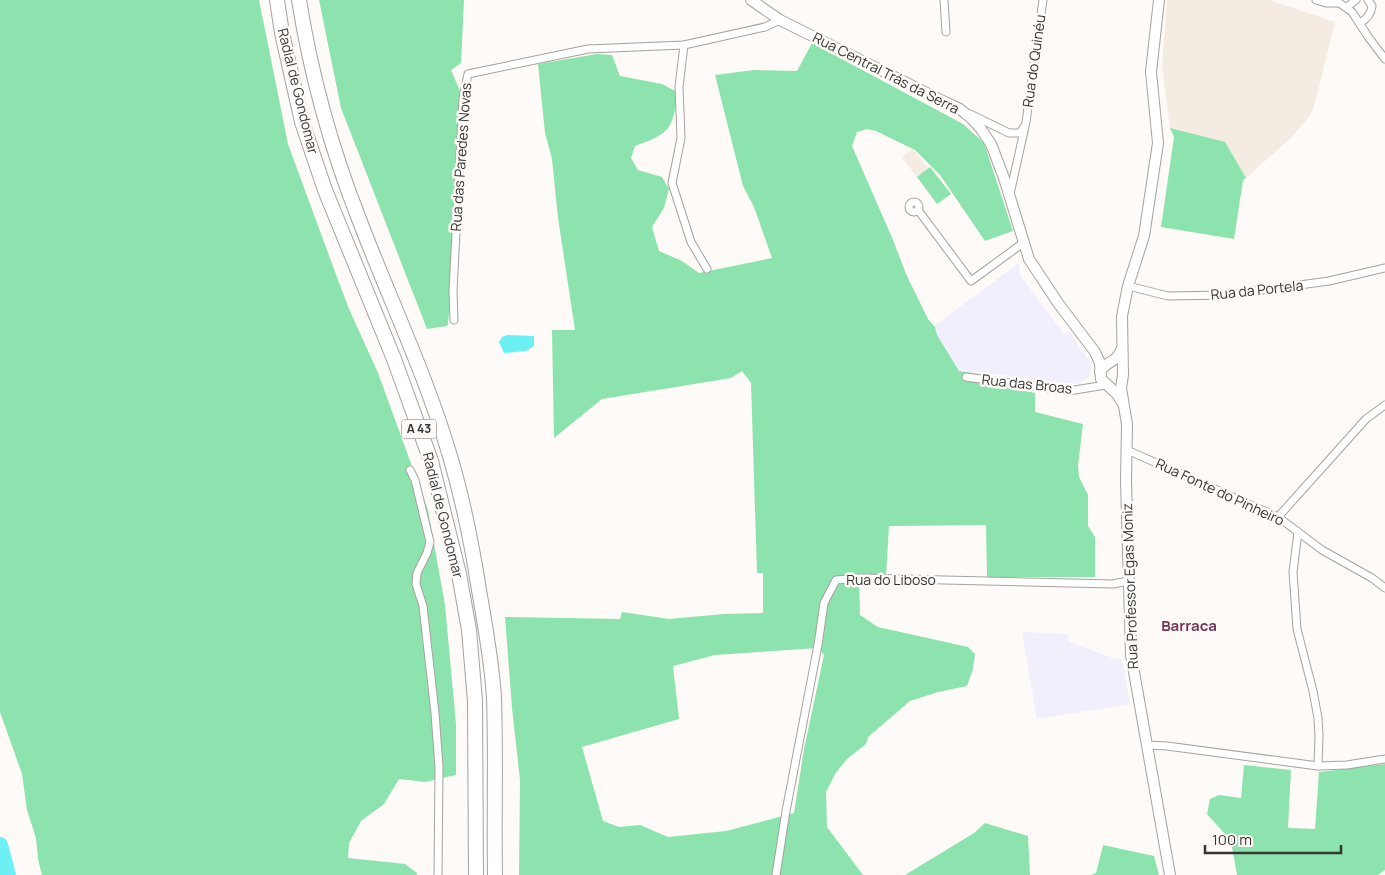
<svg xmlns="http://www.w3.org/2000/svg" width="1385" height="875" font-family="Manrope,sans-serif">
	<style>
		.commercial { fill: #f2effc }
		.built { fill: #f4ece3 }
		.green { fill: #8de3ad; fill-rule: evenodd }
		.water { fill: #6cf0f3 }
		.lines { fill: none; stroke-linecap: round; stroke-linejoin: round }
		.river { stroke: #6cf0f3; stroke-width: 16 }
		.street-casing { stroke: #a5a29f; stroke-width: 9 }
		.secondary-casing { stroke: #a5a29f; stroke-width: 12 }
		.highway-casing { stroke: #a5a29f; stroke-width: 16 }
		.street { stroke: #fff; stroke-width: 7 }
		.secondary { stroke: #fff; stroke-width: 10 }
		.highway { stroke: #fff; stroke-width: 14 }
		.labels { text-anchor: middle; stroke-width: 5; stroke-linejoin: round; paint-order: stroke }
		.shield { fill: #fdfaf7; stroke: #716f6e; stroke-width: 1 }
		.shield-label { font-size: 12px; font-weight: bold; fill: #353433 }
		.street-label { font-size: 14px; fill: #353433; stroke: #fdfaf7 }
		.neighbourhood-label { font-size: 15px; font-weight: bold; fill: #753456; stroke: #fdfaf7 }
	</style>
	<rect width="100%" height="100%" fill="#fdfaf7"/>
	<g class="commercial">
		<path d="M 1019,263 L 1020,275 L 1064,334 L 1069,331 L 1091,364 L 1089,376 L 1084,380 L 1077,384 L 1067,383 L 959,370 L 930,329 Z"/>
		<path d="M 1022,632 L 1068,634 L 1069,642 L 1116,659 L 1122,659 L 1130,704 L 1037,719 Z"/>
	</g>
	<g class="built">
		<path d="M 1167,0 L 1269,0 L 1335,22 L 1314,107 L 1309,117 L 1292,137 L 1246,178 L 1224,142 L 1170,128 L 1162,66 Z"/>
		<path d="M 913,149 L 928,168 L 930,167 L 951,194 L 937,204 L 902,157 Z"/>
	</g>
	<g class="green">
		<path d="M 0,0 L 259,0 L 288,144 L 335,272 L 349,309 L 378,373 L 428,510 L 445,605 L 456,724 L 456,775 L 425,782 L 399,779 L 384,804 L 361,821 L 349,843 L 348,858 L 405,864 L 417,873 L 417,875 L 42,875 L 38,859 L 36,838 L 27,810 L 22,774 L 0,712 Z"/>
		<path d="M 319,0 L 464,0 L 461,63 L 451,70 L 460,91 L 454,252 L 448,324 L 447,326 L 427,329 L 341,108 Z"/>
		<path d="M 812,43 L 963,124 L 984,143 L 1013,231 L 985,241 L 940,175 L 915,150 L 876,131 L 867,129 L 857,132 L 852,146 L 893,240 L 906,274 L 928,319 L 935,327 L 937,335 L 959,371 L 994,376 L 1003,386 L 1035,393 L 1035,412 L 1083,424 L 1078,465 L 1079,477 L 1088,495 L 1088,526 L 1095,537 L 1095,577 L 987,577 L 986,525 L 889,526 L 886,576 L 859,574 L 860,615 L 878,627 L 968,647 L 975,654 L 973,669 L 967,686 L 938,692 L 910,701 L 868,737 L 866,744 L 847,759 L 835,774 L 826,792 L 827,827 L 863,875 L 519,875 L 520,780 L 512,708 L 505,617 L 620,619 L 622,612 L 669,619 L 724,614 L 763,613 L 763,573 L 757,573 L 751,383 L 742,371 L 731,378 L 602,399 L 554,438 L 552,330 L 575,330 L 558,218 L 552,159 L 545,133 L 538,64 L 597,54 L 612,55 L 620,76 L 662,84 L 677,92 C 674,129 669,134 635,146 L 631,158 L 638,170 L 662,177 L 669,189 L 664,208 L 652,227 L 659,251 L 682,261 L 699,273 L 772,258 L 754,207 L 743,186 L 715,75 L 754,70 L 797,71 ZM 818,648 L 824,655 L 804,749 L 794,813 L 726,831 L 668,837 L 640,825 L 619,827 L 603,821 L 582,747 L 679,719 L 673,666 L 715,655 Z"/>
		<path d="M 1170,128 L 1225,142 L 1246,178 L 1243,180 L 1234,239 L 1161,227 L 1174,137 Z"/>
		<path d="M 930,167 L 951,194 L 937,204 L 917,177 Z"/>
		<path d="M 1385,764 L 1385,870 L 1378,875 L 1237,875 L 1232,847 L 1225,834 L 1207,814 L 1210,799 L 1219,795 L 1241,798 L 1244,765 L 1291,770 L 1288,828 L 1315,829 L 1319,772 Z"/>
		<path d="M 985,823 L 1028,836 L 1030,875 L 905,875 L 974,833 Z"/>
		<path d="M 1103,845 L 1154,856 L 1159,875 L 1091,875 L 1096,873 Z"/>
		<path d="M 0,851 L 8,851 L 14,875 L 0,875 Z"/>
	</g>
	<path class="water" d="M 507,335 L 534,336 L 534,346 L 526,351 L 504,353 L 499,342 L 502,337 Z"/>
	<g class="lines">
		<path class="river" d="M 0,845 L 8,875"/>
		<defs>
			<g id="street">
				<path d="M 944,0 L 946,32"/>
				<path d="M 1316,0 L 1326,3 L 1339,3"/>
				<path d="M 1335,0 L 1352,12 L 1369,38 L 1385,59"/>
				<path d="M 1347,7 L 1356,0"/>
				<path d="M 1360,23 C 1367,19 1371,14 1372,6 L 1368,0"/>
				<path d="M 684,45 L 679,87 L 681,138 L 672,183 L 691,242 L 707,269"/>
				<path d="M 970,114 L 1009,133 L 1020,133 L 1024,127"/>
				<path d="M 1010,194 L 1026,122 L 1043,0"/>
				<circle cx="914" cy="207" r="5"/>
				<path d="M 918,210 L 971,281 L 1023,243"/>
				<path d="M 1128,286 L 1168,296 L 1226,295 L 1329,281 L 1385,268"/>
				<path d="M 454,320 L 453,291 L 463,98 L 468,74 L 588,49 L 684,45 L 765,27 L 780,20"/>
				<path d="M 966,377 L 1068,391 L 1106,385"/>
				<path d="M 1127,450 L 1278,517 L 1322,550 L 1372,578 L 1385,588"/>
				<path d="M 410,470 L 415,480 L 430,542 L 427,553 L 417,573 L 416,584 L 423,606 L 435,713 L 439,767 L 438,875"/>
				<path d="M 1278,517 L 1366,419 L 1385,405"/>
				<path d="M 1298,532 L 1293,572 L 1297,629 L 1313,691 L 1318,718 L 1319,736 L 1318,766"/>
				<path d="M 1146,745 L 1167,746 L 1318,766 L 1347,765 L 1385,759"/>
				<path d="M 776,875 L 786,811 L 818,645 L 824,603 L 836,580 L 861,578 L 1113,584 L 1128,581"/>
			</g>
			<g id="secondary">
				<path d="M 751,0 L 780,20 L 945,102 L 960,109 L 972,119 L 981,129 L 991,144 L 1004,178 L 1029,259 L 1058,303 L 1095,352 L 1100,363 L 1101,379 L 1117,394 L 1122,402"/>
				<path d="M 1159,0 L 1151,72 L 1158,143 L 1144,236 L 1128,286 L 1122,316 L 1123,375 L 1121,388 L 1127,424 L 1126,481 L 1131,655 L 1170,875"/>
				<path d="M 1100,372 C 1106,360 1116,364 1121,350"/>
			</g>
			<g id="highway">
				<path d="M 277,0 L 282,33 L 302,122 L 325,190 L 394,359 L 431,461 L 459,574 L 469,630 L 475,701 L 476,875"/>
				<path d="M 299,0 C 311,75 331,148 359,219 C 389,298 426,375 450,456 C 463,500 472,545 479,590 C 485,625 492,662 494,698 C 496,757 494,816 495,875"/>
			</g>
		</defs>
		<use href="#street" class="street-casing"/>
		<use href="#secondary" class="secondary-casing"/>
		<use href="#highway" class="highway-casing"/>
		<use href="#street" class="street"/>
		<use href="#secondary" class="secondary"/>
		<use href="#highway" class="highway"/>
	</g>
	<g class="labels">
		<rect class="shield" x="401.5" y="419.5" width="35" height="19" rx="4"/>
		<g class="shield-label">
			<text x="419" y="433">A 43</text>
		</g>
		<g class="street-label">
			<text transform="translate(1034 61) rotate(-82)" y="5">Rua do Quinéu</text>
			<text transform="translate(886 73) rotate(27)" y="5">Rua Central Trás da Serra</text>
			<text transform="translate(298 91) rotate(76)" y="5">Radial de Gondomar</text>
			<text transform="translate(461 157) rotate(-86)" y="5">Rua das Paredes Novas</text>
			<text transform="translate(1257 290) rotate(-6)" y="5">Rua da Portela</text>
			<text transform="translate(1027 384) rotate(6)" y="5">Rua das Broas</text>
			<text transform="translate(1220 492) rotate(25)" y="5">Rua Fonte do Pinheiro</text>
			<text transform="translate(443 515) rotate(76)" y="5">Radial de Gondomar</text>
			<text x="891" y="585">Rua do Liboso</text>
			<text transform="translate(1130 586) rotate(-92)" y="5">Rua Professor Egas Moniz</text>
		</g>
		<g class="neighbourhood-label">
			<text x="1189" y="631">Barraca</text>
		</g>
	</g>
	<path d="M1205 845v8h136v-8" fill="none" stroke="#353433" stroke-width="2.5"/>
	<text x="1212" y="845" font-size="15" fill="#353433" stroke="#fdfaf7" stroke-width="4" paint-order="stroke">100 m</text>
</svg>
